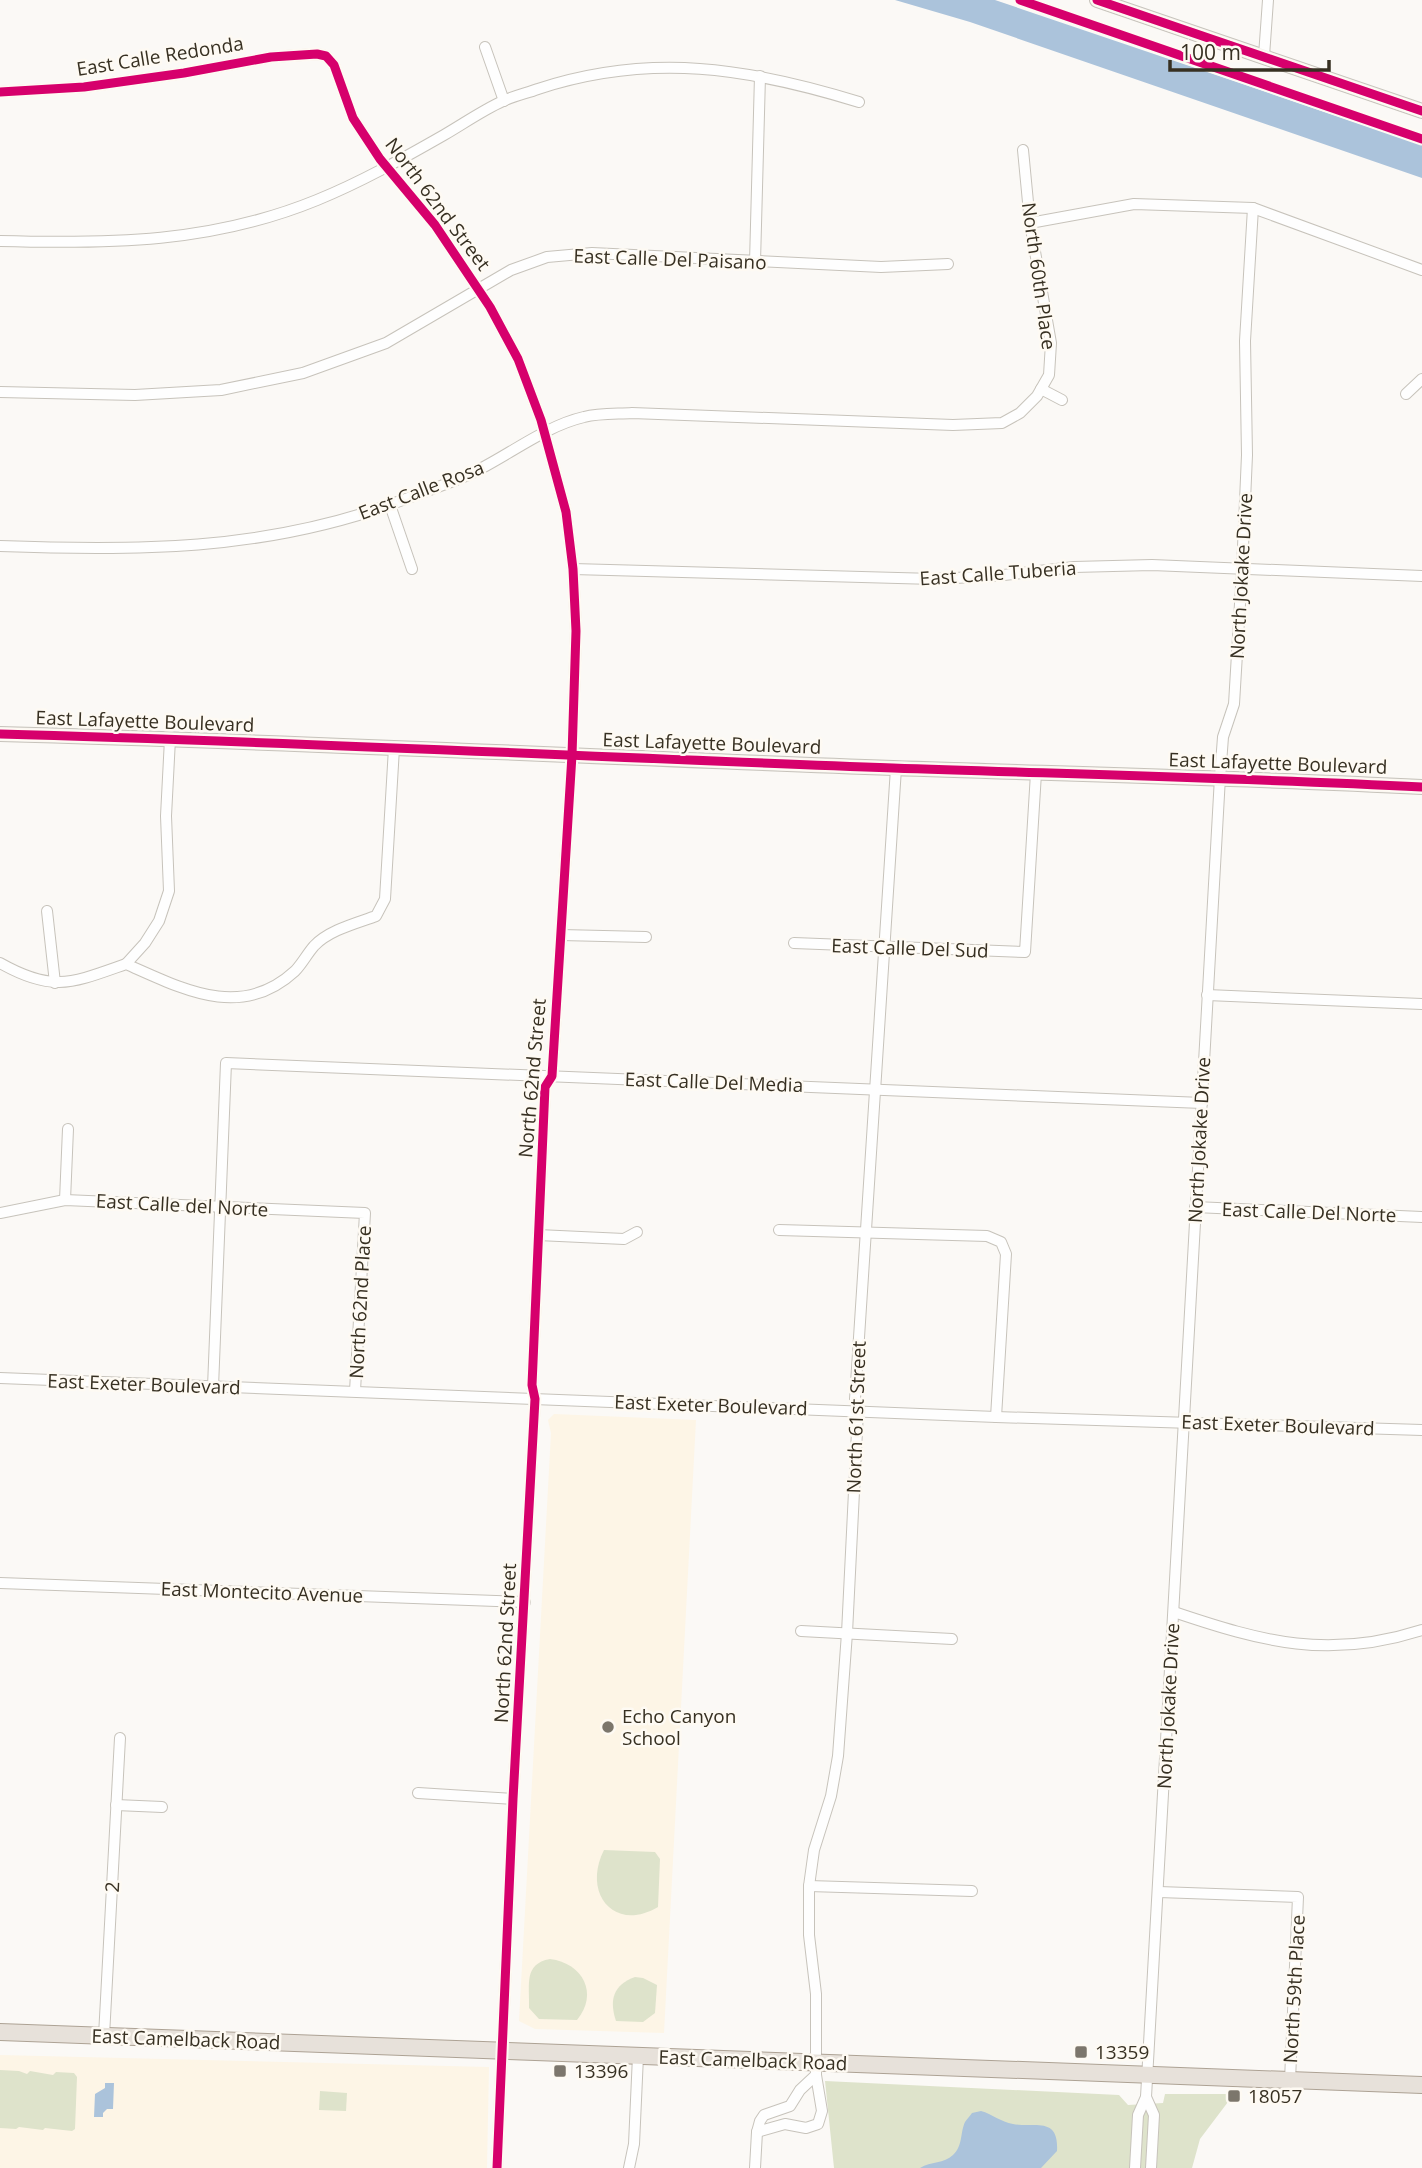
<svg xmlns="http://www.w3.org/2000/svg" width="1422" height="2168" font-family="'Open Sans',sans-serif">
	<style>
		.built { fill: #fdf5e6 }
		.green { fill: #dee3cb }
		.water { fill: #abc3db }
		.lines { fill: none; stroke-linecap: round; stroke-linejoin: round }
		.street-casing { stroke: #c7c3bb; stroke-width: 12 }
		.secondary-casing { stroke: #c7c3bb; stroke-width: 16 }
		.primary-casing { stroke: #ada294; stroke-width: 18 }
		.street { stroke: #fefefe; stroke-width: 10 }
		.secondary { stroke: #f2f0ec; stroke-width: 14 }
		.primary { stroke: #e7e1da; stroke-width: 16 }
		.cycleway-casing { stroke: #fefaf3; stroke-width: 13 }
		.cycleway { stroke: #d6006c; stroke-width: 9 }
		.poi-dot { fill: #7c766c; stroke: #fefaf3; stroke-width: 2.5 }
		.labels { text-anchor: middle; stroke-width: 5; stroke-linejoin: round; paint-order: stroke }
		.street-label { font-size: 19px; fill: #373022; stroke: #fefaf3 }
		.poi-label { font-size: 19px; fill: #373022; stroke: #fefaf3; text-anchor: start }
	</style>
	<rect width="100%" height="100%" fill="#fbf9f6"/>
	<g class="built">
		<path d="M 554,1414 L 696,1420 L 664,2033 L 535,2029 L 519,2021 L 551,1433 L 548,1420 Z"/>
		<path d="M 0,2055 L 489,2067 L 487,2168 L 0,2168 Z"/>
	</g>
	<g class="green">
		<path d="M 604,1850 L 655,1852 L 660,1859 L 658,1907 C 614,1933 582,1893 604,1850 Z"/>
		<path d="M 550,1959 C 583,1963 599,1994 577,2020 L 539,2019 L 529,2008 C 530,1985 523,1964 550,1959 Z"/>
		<path d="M 635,1977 L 643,1978 L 657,1985 L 655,2013 L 643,2022 L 616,2021 C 609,2000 613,1985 635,1977 Z"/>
		<path d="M 0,2070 L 19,2071 L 27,2074 L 30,2071 L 53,2075 L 56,2072 L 74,2073 L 77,2077 L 75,2129 L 72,2131 L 45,2128 L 43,2130 L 19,2127 L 16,2129 L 0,2128 Z"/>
		<path d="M 825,2081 L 1119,2095 L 1128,2105 L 1163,2103 L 1165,2094 L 1234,2094 L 1200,2139 L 1192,2168 L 834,2168 Z"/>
		<path d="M 320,2091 L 347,2093 L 346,2111 L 319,2110 Z"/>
	</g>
	<g class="water">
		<path d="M 895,0 L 995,0 L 1422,145 L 1422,178 L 970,22 Z"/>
		<path d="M 105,2083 L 114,2083 L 113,2109 L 107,2109 L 103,2113 L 103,2117 L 94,2117 L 95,2094 L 105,2088 Z"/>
		<path d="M 981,2111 C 992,2114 1001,2122 1013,2124 C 1035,2128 1059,2116 1057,2151 L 1041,2168 L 920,2168 C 931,2161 944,2164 953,2155 C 963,2146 960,2133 965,2122 C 967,2119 970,2116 972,2113 Z"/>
	</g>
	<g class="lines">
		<defs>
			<g id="street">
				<path d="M 485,47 L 504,101"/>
				<path d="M 1264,56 L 1268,0"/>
				<path d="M 0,92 L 84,87 L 184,73 L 271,57 L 317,54 L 326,56 L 334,65 L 353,118 L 380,159 L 435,225 L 490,307 L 518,359 L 541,420 L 566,512 L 573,569 L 576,631 L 572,755 L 552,1076 L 545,1087 L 532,1385 L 535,1399 L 513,1799 L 497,2168"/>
				<path d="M 1030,223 L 1134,204 L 1253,208 L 1422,270"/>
				<path d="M 0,241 C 111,244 212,243 317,200 C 361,182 402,159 444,135 C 463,124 483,110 503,101 C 514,96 527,93 538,89 C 651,52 749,68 859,102"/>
				<path d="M 755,262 L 760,76"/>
				<path d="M 1041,389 L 1062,400"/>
				<path d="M 0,392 L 135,395 L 221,390 L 303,373 L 386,343 L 511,270 L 547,257 L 592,253 L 881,267 L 948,264"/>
				<path d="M 1406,394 L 1422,379"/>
				<path d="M 390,505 L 412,569"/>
				<path d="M 0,546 C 137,551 260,551 392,504 C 416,495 442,486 466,476 C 504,459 544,426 584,417 C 599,413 617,414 632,413 L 953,425 L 1002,423 L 1020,413 L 1037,396 L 1049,375 L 1051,343 L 1030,223 L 1023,150"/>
				<path d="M 573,569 L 934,579 L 995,576 L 1074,567 L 1152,565 L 1422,576"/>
				<path d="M 47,911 L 55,983"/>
				<path d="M 561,935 L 646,937"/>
				<path d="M 794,943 L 1025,952 L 1036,773"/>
				<path d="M 0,963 C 53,993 72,983 126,964 C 183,989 241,1021 295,971 C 302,964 307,954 314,946 C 329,930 357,923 376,916 L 385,899 L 394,748"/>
				<path d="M 126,964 L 145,943 L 159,921 L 169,891 L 166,816 L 170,739"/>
				<path d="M 1207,995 L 1422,1004"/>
				<path d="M 65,1200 L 68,1129"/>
				<path d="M 1195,1207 L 1422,1217"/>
				<path d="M 0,1213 L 65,1200 L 365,1213 L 355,1391"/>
				<path d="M 779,1230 L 987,1236 L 1001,1242 L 1006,1254 L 996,1417"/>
				<path d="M 538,1235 L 624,1239 L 637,1232"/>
				<path d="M 0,1378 L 996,1417 L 1422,1430"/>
				<path d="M 213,1387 L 226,1063 L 1202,1103"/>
				<path d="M 0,1583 L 525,1602"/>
				<path d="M 1174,1612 C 1263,1642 1329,1660 1422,1630"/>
				<path d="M 801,1631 L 952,1639"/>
				<path d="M 418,1793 L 513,1799"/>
				<path d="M 116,1805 L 162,1807"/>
				<path d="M 809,1886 L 972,1891"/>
				<path d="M 1159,1892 L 1298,1897 L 1290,2080"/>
				<path d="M 104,2036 L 120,1738"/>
				<path d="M 1146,2097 L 1154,2115 L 1151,2168"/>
				<path d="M 757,2132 L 785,2124 L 806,2128 L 818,2124 L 822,2111 L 816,2075 L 816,1994 L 809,1935 L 809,1886 L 814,1850 L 831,1796 L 838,1756 L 847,1633 L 858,1411 L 855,1399 L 896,768"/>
				<path d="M 629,2168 L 634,2144 L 638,2056"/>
				<path d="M 755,2168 L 757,2132 L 760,2121 L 764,2115 L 790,2106 L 800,2090 L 816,2075"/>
				<path d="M 1135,2168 L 1138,2115 L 1146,2097 L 1220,777 L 1223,737 L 1234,704 L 1242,570 L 1247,455 L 1245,341 L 1253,208"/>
			</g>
			<g id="secondary">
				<path d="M 1097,0 L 1422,111"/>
				<path d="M 0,734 C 298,742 595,757 893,768 C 1070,774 1246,778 1422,787"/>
			</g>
			<path id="primary" d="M 0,2032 L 1422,2085"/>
		</defs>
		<use href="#street" class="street-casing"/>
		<use href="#secondary" class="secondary-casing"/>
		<use href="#primary" class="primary-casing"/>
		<use href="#street" class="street"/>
		<use href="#secondary" class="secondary"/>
		<use href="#primary" class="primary"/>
		<defs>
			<g id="cycleway">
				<path d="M 1020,0 L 1422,139"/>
				<path d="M 1097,0 L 1422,111"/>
				<path d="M 0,92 L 84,87 L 184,73 L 271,57 L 317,54 L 326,56 L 334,65 L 353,118 L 380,159 L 435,225 L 490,307 L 518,359 L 541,420 L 566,512 L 573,569 L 576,631 L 572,755 L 552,1076 L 545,1087 L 532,1385 L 535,1399 L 513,1799 L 497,2168"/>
				<path d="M 0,734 C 298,742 595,757 893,768 C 1070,774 1246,778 1422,787"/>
			</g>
		</defs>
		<use href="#cycleway" class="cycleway-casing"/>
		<use href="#cycleway" class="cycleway"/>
	</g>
	<g class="poi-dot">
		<circle cx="608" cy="1727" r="7"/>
		<rect x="1074" y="2045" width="14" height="14" rx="3.5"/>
		<rect x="553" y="2064" width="14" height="14" rx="3.5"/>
		<rect x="1227" y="2089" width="14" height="14" rx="3.5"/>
	</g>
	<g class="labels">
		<g class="street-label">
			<text transform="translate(160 56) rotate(-9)" y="7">East Calle Redonda</text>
			<text transform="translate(438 204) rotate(53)" y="7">North 62nd Street</text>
			<text transform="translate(670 259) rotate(2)" y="7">East Calle Del Paisano</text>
			<text transform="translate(1039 276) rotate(82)" y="7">North 60th Place</text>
			<text transform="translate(421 490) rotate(-21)" y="7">East Calle Rosa</text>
			<text transform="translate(998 573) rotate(-4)" y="7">East Calle Tuberia</text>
			<text transform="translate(1241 576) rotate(-87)" y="7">North Jokake Drive</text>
			<text transform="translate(145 721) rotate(2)" y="7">East Lafayette Boulevard</text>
			<text transform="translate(712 743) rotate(2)" y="7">East Lafayette Boulevard</text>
			<text transform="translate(1278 763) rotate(2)" y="7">East Lafayette Boulevard</text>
			<text transform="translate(910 948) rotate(2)" y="7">East Calle Del Sud</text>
			<text transform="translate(532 1078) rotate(-85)" y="7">North 62nd Street</text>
			<text transform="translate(714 1082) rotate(2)" y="7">East Calle Del Media</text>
			<text transform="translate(1199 1140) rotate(-87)" y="7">North Jokake Drive</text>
			<text transform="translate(182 1205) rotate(3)" y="7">East Calle del Norte</text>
			<text transform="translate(1309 1212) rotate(2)" y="7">East Calle Del Norte</text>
			<text transform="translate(360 1302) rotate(-87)" y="7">North 62nd Place</text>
			<text transform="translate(144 1384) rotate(2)" y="7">East Exeter Boulevard</text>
			<text transform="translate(711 1405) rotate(2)" y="7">East Exeter Boulevard</text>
			<text transform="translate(856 1417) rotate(-88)" y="7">North 61st Street</text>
			<text transform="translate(1278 1425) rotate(2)" y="7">East Exeter Boulevard</text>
			<text transform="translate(262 1592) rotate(2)" y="7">East Montecito Avenue</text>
			<text transform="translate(505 1643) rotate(-87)" y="7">North 62nd Street</text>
			<text transform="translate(1168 1706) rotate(-87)" y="7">North Jokake Drive</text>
			<text transform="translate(112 1887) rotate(-87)" y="7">2</text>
			<text transform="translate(1294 1989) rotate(-87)" y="7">North 59th Place</text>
			<text transform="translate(186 2039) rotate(2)" y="7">East Camelback Road</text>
			<text transform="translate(753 2060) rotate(2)" y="7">East Camelback Road</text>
		</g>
		<g class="poi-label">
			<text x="622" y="1723">Echo Canyon<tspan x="622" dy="22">School</tspan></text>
			<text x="1095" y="2059">13359</text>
			<text x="574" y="2078">13396</text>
			<text x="1248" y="2103">18057</text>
		</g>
	</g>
	<path d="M1170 60v10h159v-10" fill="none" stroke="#373022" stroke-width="3.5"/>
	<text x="1180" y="60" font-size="21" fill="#373022" stroke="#fefaf3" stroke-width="5" paint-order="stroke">100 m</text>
</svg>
